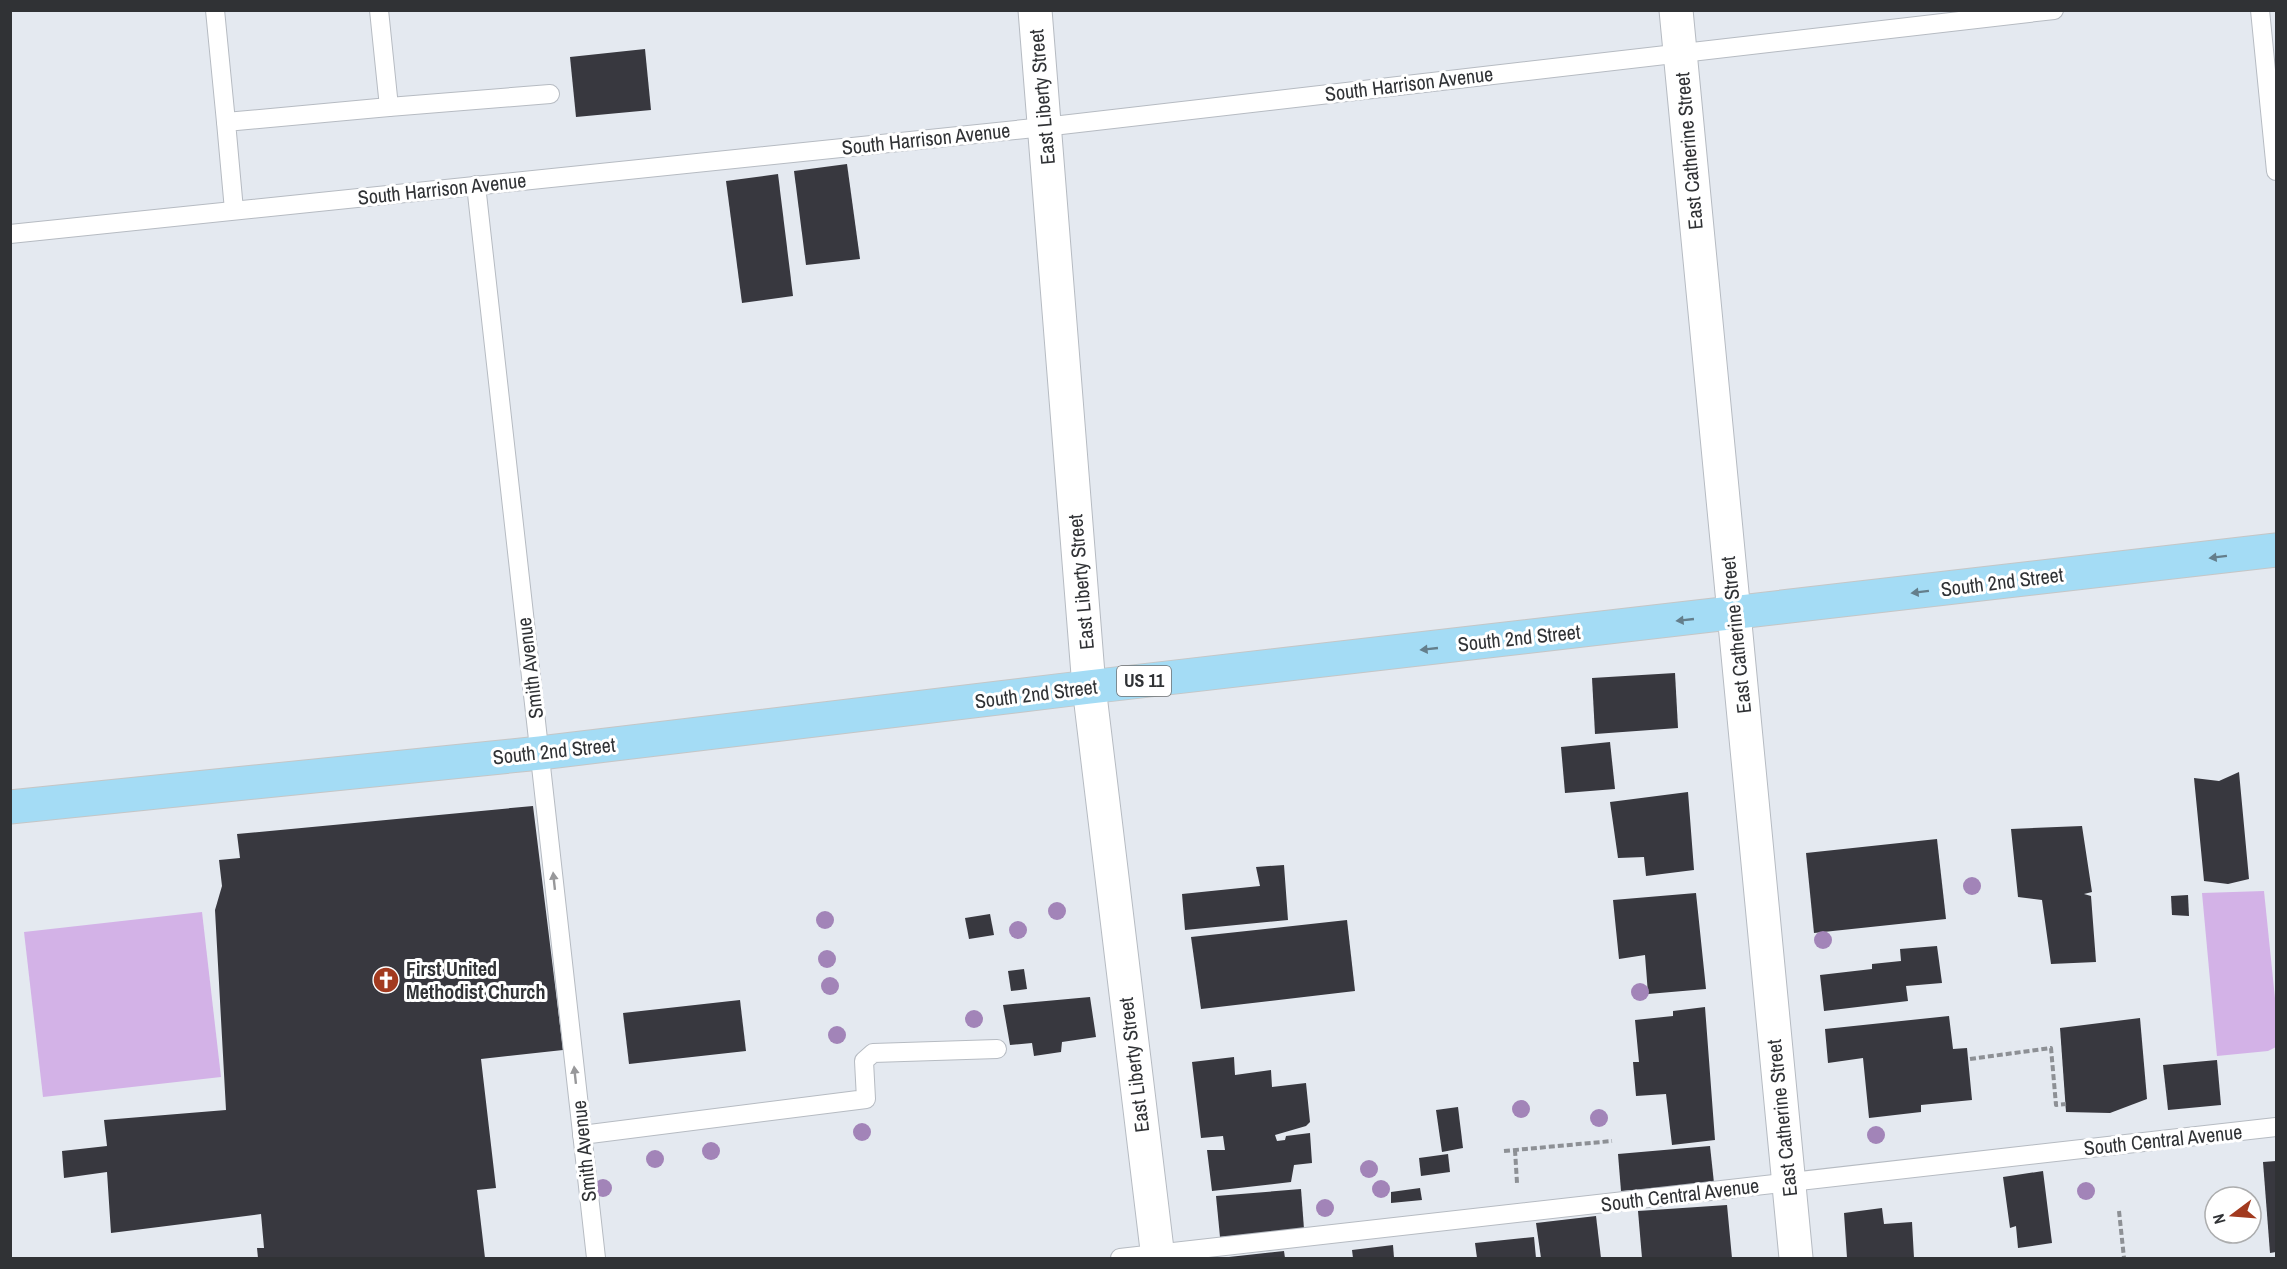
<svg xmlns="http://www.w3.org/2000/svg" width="2287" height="1269" font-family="'Archivo Narrow',sans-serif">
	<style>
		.green { fill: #d3b2e7 }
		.building { fill: #38383f }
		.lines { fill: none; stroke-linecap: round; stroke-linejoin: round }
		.service-casing { stroke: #b6bbc2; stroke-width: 20 }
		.minor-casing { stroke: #b6bbc2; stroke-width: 35 }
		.primary-casing { stroke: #c5c6c6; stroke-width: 35 }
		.path { stroke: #8d9095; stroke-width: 4; stroke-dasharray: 6 3; stroke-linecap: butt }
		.service { stroke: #fff; stroke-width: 18 }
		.minor { stroke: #fff; stroke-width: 33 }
		.primary { stroke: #a4dcf5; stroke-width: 33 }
		.tree { fill: #a284b8 }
		.oneway { fill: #647e8b }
		.oneway2 { fill: #98989a }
		.labels { text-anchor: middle; stroke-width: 6; stroke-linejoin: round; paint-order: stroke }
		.shield { fill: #fff; stroke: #6e7072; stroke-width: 1.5 }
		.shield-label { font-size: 18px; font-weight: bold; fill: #303235 }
		.street-label { font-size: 20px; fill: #303235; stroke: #fff }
		.poi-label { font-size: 20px; font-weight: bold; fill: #303235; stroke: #fff; text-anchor: start }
	</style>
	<rect width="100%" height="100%" fill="#e4e9f0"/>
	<g class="green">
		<path d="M 2264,891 L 2276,1008 L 2276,1047 L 2268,1051 L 2217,1056 L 2202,893 Z"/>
		<path d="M 202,912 L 221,1077 L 43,1097 L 24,932 Z"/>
	</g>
	<g class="building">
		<path d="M 645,49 L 651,110 L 576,117 L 570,57 Z"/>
		<path d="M 847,164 L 860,259 L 806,265 L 794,171 Z"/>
		<path d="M 778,174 L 793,296 L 742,303 L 726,181 Z"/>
		<path d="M 1675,673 L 1678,728 L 1595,734 L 1592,678 Z"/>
		<path d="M 1610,742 L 1615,789 L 1565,793 L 1561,747 Z"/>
		<path d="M 2239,772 L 2249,879 L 2228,884 L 2204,881 L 2194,778 L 2219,781 Z"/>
		<path d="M 1688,792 L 1694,870 L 1646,876 L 1644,857 L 1618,858 L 1610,802 Z"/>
		<path d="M 533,806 L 563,1050 L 481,1059 L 496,1188 L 477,1190 L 485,1258 L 258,1258 L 257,1248 L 264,1248 L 261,1214 L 111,1233 L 107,1172 L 64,1178 L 62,1151 L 107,1146 L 104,1120 L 226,1110 L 215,910 L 222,886 L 219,860 L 240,858 L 237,834 Z"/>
		<path d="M 2082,826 L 2092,892 L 2084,894 L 2091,896 L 2096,962 L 2051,964 L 2042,900 L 2018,897 L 2011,829 Z"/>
		<path d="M 1937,839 L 1946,919 L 1814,933 L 1806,853 Z"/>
		<path d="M 1284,865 L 1288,920 L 1185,930 L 1182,894 L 1260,886 L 1256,867 Z"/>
		<path d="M 1696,893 L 1706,989 L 1648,994 L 1645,955 L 1619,959 L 1613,900 Z"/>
		<path d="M 2188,895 L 2189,916 L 2172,915 L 2171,896 Z"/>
		<path d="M 990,914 L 994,935 L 969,939 L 965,918 Z"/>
		<path d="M 1347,920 L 1355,991 L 1201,1009 L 1191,937 Z"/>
		<path d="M 1937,946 L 1942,983 L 1906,986 L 1908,1001 L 1824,1011 L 1820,975 L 1872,969 L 1872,964 L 1901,961 L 1900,949 Z"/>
		<path d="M 1024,969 L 1027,989 L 1011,991 L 1008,971 Z"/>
		<path d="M 1090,997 L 1096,1037 L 1062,1042 L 1061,1052 L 1034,1056 L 1032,1043 L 1010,1045 L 1003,1005 Z"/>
		<path d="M 740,1000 L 746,1051 L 629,1064 L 623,1013 Z"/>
		<path d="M 1705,1007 L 1715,1140 L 1672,1145 L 1666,1094 L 1636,1096 L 1633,1062 L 1639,1062 L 1635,1020 L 1673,1016 L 1673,1011 Z"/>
		<path d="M 1949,1016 L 1953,1049 L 1967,1048 L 1972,1100 L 1921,1105 L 1921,1112 L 1869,1118 L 1863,1058 L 1828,1063 L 1825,1029 Z"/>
		<path d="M 2140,1018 L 2147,1099 L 2110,1113 L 2066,1112 L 2060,1028 Z"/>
		<path d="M 1234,1057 L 1235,1075 L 1271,1070 L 1272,1087 L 1306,1083 L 1310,1122 L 1306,1126 L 1275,1135 L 1277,1141 L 1285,1140 L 1286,1136 L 1310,1133 L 1312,1163 L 1294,1165 L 1291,1182 L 1212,1191 L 1207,1150 L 1225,1150 L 1223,1136 L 1201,1138 L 1192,1062 Z"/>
		<path d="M 2217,1060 L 2221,1105 L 2168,1110 L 2163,1065 Z"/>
		<path d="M 1458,1107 L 1463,1148 L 1442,1152 L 1436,1110 Z"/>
		<path d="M 1710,1146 L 1714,1183 L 1621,1191 L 1618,1154 Z"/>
		<path d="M 1448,1154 L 1450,1172 L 1421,1176 L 1419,1158 Z"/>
		<path d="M 2276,1161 L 2276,1252 L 2270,1253 L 2263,1162 Z"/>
		<path d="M 2043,1171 L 2052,1243 L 2018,1248 L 2016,1226 L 2010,1228 L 2003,1177 Z"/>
		<path d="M 1420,1188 L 1422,1200 L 1391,1203 L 1391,1192 Z"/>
		<path d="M 1301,1189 L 1304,1229 L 1220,1237 L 1216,1196 Z"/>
		<path d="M 1727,1205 L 1732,1258 L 1642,1258 L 1638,1211 Z"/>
		<path d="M 1882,1208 L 1884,1224 L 1912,1222 L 1914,1258 L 1847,1258 L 1844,1213 Z"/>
		<path d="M 1596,1216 L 1601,1258 L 1541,1258 L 1536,1223 Z"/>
		<path d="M 1534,1237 L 1536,1258 L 1477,1258 L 1475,1243 Z"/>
		<path d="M 1393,1245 L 1394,1258 L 1353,1258 L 1352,1250 Z"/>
		<path d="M 1284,1251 L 1285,1258 L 1229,1258 L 1229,1257 Z"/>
	</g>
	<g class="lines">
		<defs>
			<g id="service">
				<path d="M 215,10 L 226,122"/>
				<path d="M 2260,10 L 2276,171"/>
				<path d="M 389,107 L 550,94"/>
				<path d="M 476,185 L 596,1258"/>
				<path d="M 234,210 L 226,122 L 389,107 L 379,10"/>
				<path d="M 10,234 L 1044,127 L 2054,10"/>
				<path d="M 582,1135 L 866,1099 L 864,1061 L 873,1053 L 997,1049"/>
				<path d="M 1120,1258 L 2276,1127"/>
			</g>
			<g id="minor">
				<path d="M 1035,10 L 1089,687 L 1158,1258"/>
				<path d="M 1676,10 L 1796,1258"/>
			</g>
			<path id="primary" d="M 10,807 L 540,753 L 1089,687 L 2276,550"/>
		</defs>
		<use href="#service" class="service-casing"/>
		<use href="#minor" class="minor-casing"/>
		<use href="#primary" class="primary-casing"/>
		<g class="path">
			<path d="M 1970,1059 L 2051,1048 L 2056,1105 L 2066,1104"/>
			<path d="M 1515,1150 L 1517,1183"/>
			<path d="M 1504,1151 L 1612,1141"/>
			<path d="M 2119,1211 L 2124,1258"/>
		</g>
		<use href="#service" class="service"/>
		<use href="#minor" class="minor"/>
		<use href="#primary" class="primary"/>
	</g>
	<g class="tree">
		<circle cx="1972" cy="886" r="9"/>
		<circle cx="1057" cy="911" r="9"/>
		<circle cx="825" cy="920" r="9"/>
		<circle cx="1018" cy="930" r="9"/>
		<circle cx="1823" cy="940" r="9"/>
		<circle cx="827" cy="959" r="9"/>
		<circle cx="830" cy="986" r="9"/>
		<circle cx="1640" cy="992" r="9"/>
		<circle cx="974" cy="1019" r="9"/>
		<circle cx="837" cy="1035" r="9"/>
		<circle cx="1521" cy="1109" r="9"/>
		<circle cx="1599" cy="1118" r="9"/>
		<circle cx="862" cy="1132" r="9"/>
		<circle cx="1876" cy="1135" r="9"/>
		<circle cx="711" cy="1151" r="9"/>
		<circle cx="655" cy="1159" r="9"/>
		<circle cx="1369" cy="1169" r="9"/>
		<circle cx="603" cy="1188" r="9"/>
		<circle cx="1381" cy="1189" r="9"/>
		<circle cx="2086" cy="1191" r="9"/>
		<circle cx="1325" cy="1208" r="9"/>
	</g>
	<defs><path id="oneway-solid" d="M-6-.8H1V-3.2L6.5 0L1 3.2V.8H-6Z" transform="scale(1.5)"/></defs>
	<g class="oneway">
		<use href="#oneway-solid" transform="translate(2218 557) rotate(173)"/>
		<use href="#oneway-solid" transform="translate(1920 592) rotate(173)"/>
		<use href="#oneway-solid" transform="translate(1685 620) rotate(174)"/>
		<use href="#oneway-solid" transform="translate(1429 649) rotate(174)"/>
	</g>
	<g class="oneway2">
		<use href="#oneway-solid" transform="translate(554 881) rotate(-96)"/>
		<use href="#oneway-solid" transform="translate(575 1075) rotate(-96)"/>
	</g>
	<defs>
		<symbol id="church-disc" viewBox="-11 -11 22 22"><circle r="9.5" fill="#a23a1f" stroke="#fff"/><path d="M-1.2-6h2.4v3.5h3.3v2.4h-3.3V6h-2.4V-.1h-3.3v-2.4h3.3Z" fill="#fff"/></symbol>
	</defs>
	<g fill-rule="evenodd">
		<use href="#church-disc" x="371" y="965" width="30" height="30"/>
	</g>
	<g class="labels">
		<rect class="shield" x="1117" y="666" width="54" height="30" rx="4.5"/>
		<g class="shield-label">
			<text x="1144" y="687">US 11</text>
		</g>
		<g class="street-label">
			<text transform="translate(1409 84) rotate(-7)" y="7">South Harrison Avenue</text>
			<text transform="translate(1042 97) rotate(-95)" y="7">East Liberty Street</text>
			<text transform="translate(926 139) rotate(-6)" y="7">South Harrison Avenue</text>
			<text transform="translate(1689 151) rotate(-95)" y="7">East Catherine Street</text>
			<text transform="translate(442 189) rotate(-6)" y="7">South Harrison Avenue</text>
			<text transform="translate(1081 582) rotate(-95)" y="7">East Liberty Street</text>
			<text transform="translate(2002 582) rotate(-7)" y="7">South 2nd Street</text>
			<text transform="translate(1736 635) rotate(-96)" y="7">East Catherine Street</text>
			<text transform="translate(1519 638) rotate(-6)" y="7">South 2nd Street</text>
			<text transform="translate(530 668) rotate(-97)" y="7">Smith Avenue</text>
			<text transform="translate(1036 694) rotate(-7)" y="7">South 2nd Street</text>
			<text transform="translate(554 751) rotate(-6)" y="7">South 2nd Street</text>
			<text transform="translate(1134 1065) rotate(-97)" y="7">East Liberty Street</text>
			<text transform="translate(1782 1118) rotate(-96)" y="7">East Catherine Street</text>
			<text transform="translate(2163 1140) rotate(-6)" y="7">South Central Avenue</text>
			<text transform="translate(584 1151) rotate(-96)" y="7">Smith Avenue</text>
			<text transform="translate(1680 1195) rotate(-7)" y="7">South Central Avenue</text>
		</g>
		<g class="poi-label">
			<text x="406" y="976">First United<tspan x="406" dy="23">Methodist Church</tspan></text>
		</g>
	</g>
	<rect width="2287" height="1269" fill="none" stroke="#303235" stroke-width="24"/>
	<g transform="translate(2233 1215) rotate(254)"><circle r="28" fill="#ffffff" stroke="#acadae" stroke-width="1.5"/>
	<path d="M0-4.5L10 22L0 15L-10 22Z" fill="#a23a1f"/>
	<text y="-9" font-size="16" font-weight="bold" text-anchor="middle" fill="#303235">N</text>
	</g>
</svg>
